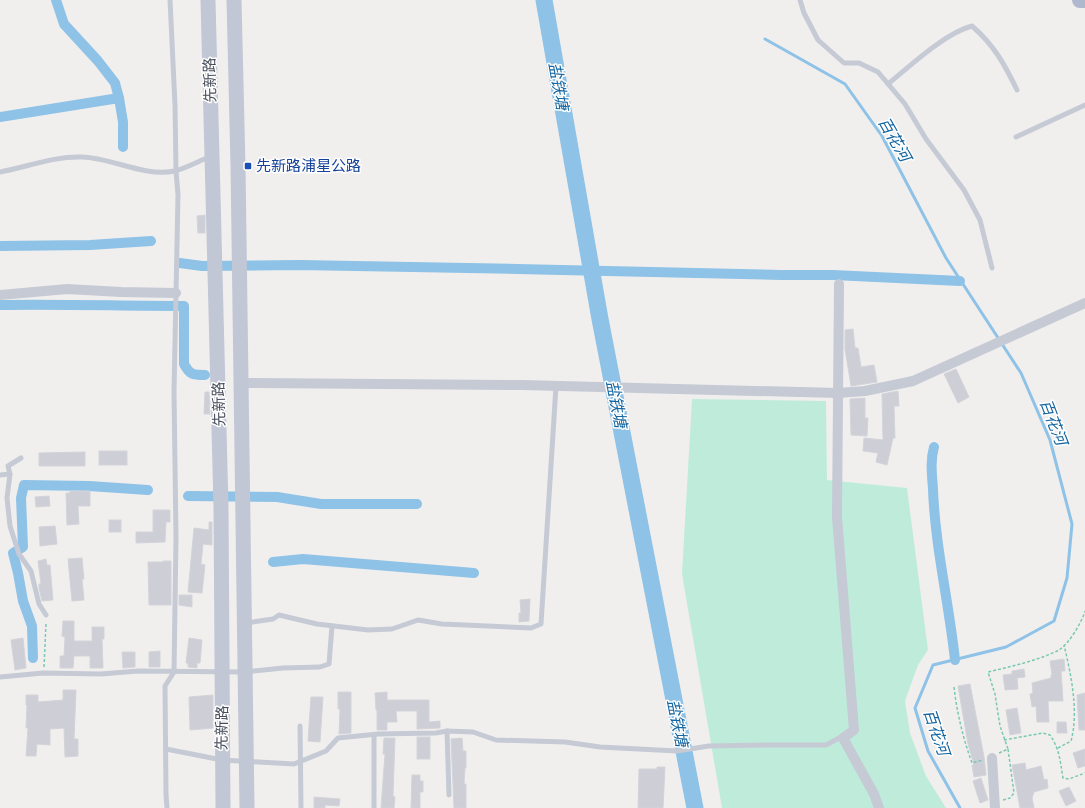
<svg xmlns="http://www.w3.org/2000/svg" width="1085" height="808" font-family="Jost,'Noto Sans SC',sans-serif">
	<style>
		.green { fill: #bfecda }
		.lines { fill: none; stroke-linecap: round; stroke-linejoin: round }
		.stream { stroke: #8ec2e7; stroke-width: 3 }
		.canal { stroke: #8ec2e7; stroke-width: 10 }
		.river { stroke: #8ec2e7; stroke-width: 17 }
		.building { fill: #cecfd6; stroke: #d3d3da }
		.path { stroke: #79c8b2; stroke-width: 1.5; stroke-dasharray: 3 2; stroke-linecap: butt }
		.lane { stroke: #c5cad5; stroke-width: 5 }
		.street { stroke: #c5cad5; stroke-width: 10 }
		.secondary { stroke: #c2c7d6; stroke-width: 15 }
		.primary { stroke: #afb8cc; stroke-width: 16 }
		.transit-dot { fill: #1a4fb4; stroke: #fff; stroke-width: 1.5 }
		.labels { text-anchor: middle; stroke-width: 3; stroke-linejoin: round; paint-order: stroke }
		.street-label { font-size: 15px; fill: #474d5b; stroke: #fff }
		.transit-label { font-size: 15px; fill: #164399; stroke: #fff; text-anchor: start }
		.water-label { font-size: 16px; font-style: italic; fill: #1466a1; stroke: #fff }
	</style>
	<rect width="100%" height="100%" fill="#f1efee"/>
	<path class="green" d="M 692,399 L 826,401 L 827,480 L 907,488 L 928,650 L 918,665 L 905,701 L 910,733 L 926,776 L 946,808 L 722,808 L 682,574 Z"/>
	<g class="lines">
		<path class="stream" d="M 765,39 L 845,84 L 882,136 L 946,258 L 1021,373 L 1050,440 L 1072,524 L 1067,578 L 1054,621 L 1006,647 L 933,665 L 915,708 L 928,751 L 960,808"/>
		<g class="canal">
			<path d="M 56,0 L 64,24 L 98,61 L 115,83 L 119,98 L 123,122 L 123,147"/>
			<path d="M 0,117 L 119,98"/>
			<path d="M 0,246 L 90,245 L 151,241"/>
			<path d="M 180,263 L 202,266 L 299,265 L 517,269 L 781,275 L 833,275 L 960,281"/>
			<path d="M 0,305 C 61,304 122,306 184,306 L 184,364 C 190,375 193,375 205,375"/>
			<path d="M 934,447 C 930,461 932,475 933,489 C 935,546 949,603 955,660"/>
			<path d="M 188,496 L 277,497 L 321,504 L 417,504"/>
			<path d="M 273,562 L 303,559 L 474,573"/>
			<path d="M 33,658 L 32,626 L 23,601 L 18,573 L 13,553 L 23,547 L 21,498 L 24,485 L 89,486 L 148,490"/>
		</g>
		<path class="river" d="M 544,0 L 600,319 L 695,808"/>
	</g>
	<g class="building">
		<path d="M 205,215 L 205,233 L 198,233 L 197,216 Z"/>
		<path d="M 853,329 L 855,348 L 858,348 L 861,367 L 874,365 L 877,382 L 851,386 L 845,349 L 845,330 Z"/>
		<path d="M 956,369 L 969,397 L 958,403 L 944,374 Z"/>
		<path d="M 898,391 L 899,406 L 894,406 L 895,438 L 893,438 L 887,465 L 876,462 L 878,453 L 863,451 L 864,438 L 883,440 L 882,394 Z"/>
		<path d="M 205,392 L 209,392 L 210,414 L 204,414 Z"/>
		<path d="M 865,398 L 865,418 L 868,418 L 867,436 L 851,435 L 850,399 Z"/>
		<rect x="99" y="451" width="28" height="14"/>
		<path d="M 85,452 L 85,466 L 39,466 L 39,453 Z"/>
		<path d="M 70,491 L 90,491 L 90,506 L 78,506 L 79,524 L 67,525 L 66,493 L 70,493 Z"/>
		<path d="M 49,496 L 50,506 L 36,507 L 35,497 Z"/>
		<path d="M 153,510 L 170,510 L 170,522 L 166,522 L 165,542 L 136,543 L 136,532 L 153,532 Z"/>
		<rect x="109" y="520" width="12" height="12"/>
		<path d="M 209,522 L 212,522 L 212,545 L 203,544 L 201,564 L 205,565 L 202,593 L 188,592 L 194,528 L 209,530 Z"/>
		<path d="M 55,526 L 57,544 L 40,546 L 39,527 Z"/>
		<path d="M 82,558 L 84,579 L 82,579 L 84,600 L 72,601 L 68,559 Z"/>
		<path d="M 46,559 L 47,565 L 50,565 L 53,600 L 42,601 L 39,588 L 39,584 L 41,584 L 38,561 Z"/>
		<path d="M 163,561 L 171,561 L 171,605 L 149,605 L 148,562 L 163,562 Z"/>
		<path d="M 179,595 L 192,595 L 192,607 L 179,605 Z"/>
		<path d="M 530,599 L 529,621 L 519,622 L 519,613 L 521,613 L 520,600 Z"/>
		<path d="M 63,621 L 74,621 L 74,641 L 92,641 L 92,627 L 104,627 L 104,639 L 102,639 L 103,668 L 90,668 L 90,656 L 74,656 L 73,668 L 60,668 L 60,656 L 64,656 L 65,637 L 62,636 Z"/>
		<path d="M 23,638 L 26,668 L 15,670 L 11,640 Z"/>
		<path d="M 189,638 L 202,640 L 200,663 L 197,663 L 197,668 L 188,667 L 188,663 L 186,663 Z"/>
		<path d="M 160,651 L 160,667 L 149,667 L 149,652 Z"/>
		<path d="M 122,652 L 135,652 L 135,667 L 123,668 Z"/>
		<path d="M 1064,659 L 1065,671 L 1061,671 L 1063,701 L 1048,701 L 1049,722 L 1037,722 L 1036,706 L 1032,707 L 1030,694 L 1033,693 L 1032,683 L 1051,678 L 1051,675 L 1052,675 L 1050,661 Z"/>
		<path d="M 1024,669 L 1025,677 L 1017,678 L 1018,689 L 1005,690 L 1003,675 L 1012,674 L 1012,671 Z"/>
		<path d="M 970,684 L 984,757 L 986,775 L 974,777 L 972,765 L 974,765 L 968,744 L 958,686 Z"/>
		<path d="M 63,690 L 76,690 L 74,739 L 78,739 L 78,756 L 65,757 L 64,728 L 50,729 L 50,745 L 37,744 L 36,756 L 26,756 L 28,728 L 26,728 L 27,705 L 26,705 L 26,695 L 38,695 L 38,702 L 63,700 Z"/>
		<path d="M 338,692 L 351,692 L 351,733 L 339,734 L 340,709 L 338,709 Z"/>
		<path d="M 387,692 L 387,700 L 429,700 L 429,722 L 440,721 L 440,728 L 417,729 L 417,711 L 396,711 L 397,722 L 387,722 L 387,730 L 377,730 L 377,710 L 376,710 L 375,693 Z"/>
		<path d="M 1085,693 L 1085,730 L 1079,730 L 1077,695 Z"/>
		<path d="M 213,695 L 213,728 L 190,730 L 189,697 Z"/>
		<path d="M 311,697 L 323,697 L 320,742 L 308,741 Z"/>
		<path d="M 1017,708 L 1021,733 L 1010,735 L 1006,710 Z"/>
		<path d="M 1057,722 L 1066,722 L 1067,733 L 1057,733 Z"/>
		<rect x="417" y="737" width="13" height="22"/>
		<path d="M 384,738 L 395,738 L 393,796 L 395,797 L 394,808 L 381,808 L 385,754 L 383,754 Z"/>
		<path d="M 462,738 L 463,751 L 466,751 L 466,768 L 465,768 L 464,784 L 466,784 L 466,808 L 454,808 L 451,739 Z"/>
		<path d="M 1085,749 L 1085,766 L 1078,768 L 1073,753 Z"/>
		<path d="M 1025,763 L 1026,770 L 1041,766 L 1044,780 L 1047,779 L 1048,788 L 1034,792 L 1032,798 L 1034,808 L 1020,808 L 1016,786 L 1012,765 Z"/>
		<path d="M 657,767 L 665,767 L 663,808 L 638,808 L 639,769 L 657,769 Z"/>
		<path d="M 412,775 L 420,775 L 420,781 L 423,781 L 423,792 L 420,792 L 420,808 L 411,808 Z"/>
		<path d="M 981,778 L 988,800 L 980,803 L 973,781 Z"/>
		<path d="M 1069,787 L 1076,801 L 1066,806 L 1059,791 Z"/>
		<path d="M 314,797 L 340,799 L 339,806 L 325,805 L 325,808 L 314,808 Z"/>
	</g>
	<g class="lines">
		<g class="path">
			<path d="M 44,667 L 46,623"/>
			<path d="M 954,687 C 957,713 963,738 972,763 L 983,760"/>
			<path d="M 1004,740 L 1043,733 L 1050,735 C 1060,750 1060,761 1063,778 L 1069,779 L 1085,773"/>
			<path d="M 1058,748 L 1071,741 C 1079,712 1071,674 1064,645"/>
			<path d="M 999,753 L 1008,749 L 1000,726 L 995,694 L 988,672 C 1009,667 1040,660 1059,650 C 1069,644 1082,622 1085,611"/>
			<path d="M 1003,800 L 1010,798 L 1014,793 L 1008,749"/>
		</g>
		<g class="lane">
			<path d="M 800,0 L 804,13 L 818,40 L 844,63 L 859,63 L 878,72 L 905,104 L 926,139 L 964,190 L 980,220 L 992,268"/>
			<path d="M 888,84 C 910,66 945,33 972,26 C 994,45 1005,65 1017,90"/>
			<path d="M 1016,137 L 1085,105"/>
			<path d="M 0,172 C 27,167 54,156 82,157 C 113,158 143,177 175,171 C 186,168 199,161 209,157"/>
			<path d="M 21,458 L 8,466 L 10,474 L 7,498 L 10,526 L 19,554 L 31,571 L 39,604 L 46,615"/>
			<path d="M 0,475 L 10,474"/>
			<path d="M 246,623 L 273,619 L 279,615 L 317,624 L 368,630 L 392,629 L 418,620 L 442,624 L 531,628 L 541,624 L 556,386"/>
			<path d="M 0,677 L 43,673 L 101,674 L 138,671 L 245,672 L 283,668 L 320,667 L 329,664 L 332,626"/>
			<path d="M 300,726 L 301,808"/>
			<path d="M 447,731 L 449,795"/>
			<path d="M 374,735 L 374,808"/>
			<path d="M 166,749 L 222,760 L 294,764 L 326,751 L 338,738 L 378,734 L 436,733 L 447,731 L 473,732 L 496,740 L 565,742 L 600,747 L 677,751 L 709,746 L 767,745 L 826,745 L 843,736"/>
			<path d="M 167,808 L 166,794 L 165,686 L 174,672 L 176,537 L 174,392 L 178,195 L 176,171 L 175,105 L 170,0"/>
		</g>
		<g class="street">
			<path d="M 839,284 L 837,517 L 854,730 L 843,738 L 874,794 L 879,808"/>
			<path d="M 0,295 L 67,289 L 121,292 L 176,293"/>
			<path d="M 242,383 L 522,385 L 838,393 L 865,391 L 913,381 L 1085,303"/>
			<path d="M 992,758 L 995,808"/>
		</g>
		<g class="secondary">
			<path d="M 208,0 L 221,507 L 223,808"/>
			<path d="M 234,0 L 238,166 L 247,808"/>
		</g>
		<path class="primary" d="M 1080,0 L 1085,0"/>
	</g>
	<rect class="transit-dot" x="244" y="162" width="8" height="8" rx="2"/>
	<g class="labels">
		<g class="street-label">
			<text transform="translate(210 80) rotate(-91)" y="5">先新路</text>
			<text transform="translate(219 404) rotate(-91)" y="5">先新路</text>
			<text transform="translate(222 728) rotate(-89)" y="5">先新路</text>
		</g>
		<g class="transit-label">
			<text x="256" y="171">先新路浦星公路</text>
		</g>
		<g class="water-label">
			<text transform="translate(559 86) rotate(80)" y="6">盐铁塘</text>
			<text transform="translate(895 139) rotate(60)" y="6">百花河</text>
			<text transform="translate(617 404) rotate(79)" y="6">盐铁塘</text>
			<text transform="translate(1054 422) rotate(69)" y="6">百花河</text>
			<text transform="translate(678 723) rotate(79)" y="6">盐铁塘</text>
			<text transform="translate(937 732) rotate(71)" y="6">百花河</text>
		</g>
	</g>
</svg>
